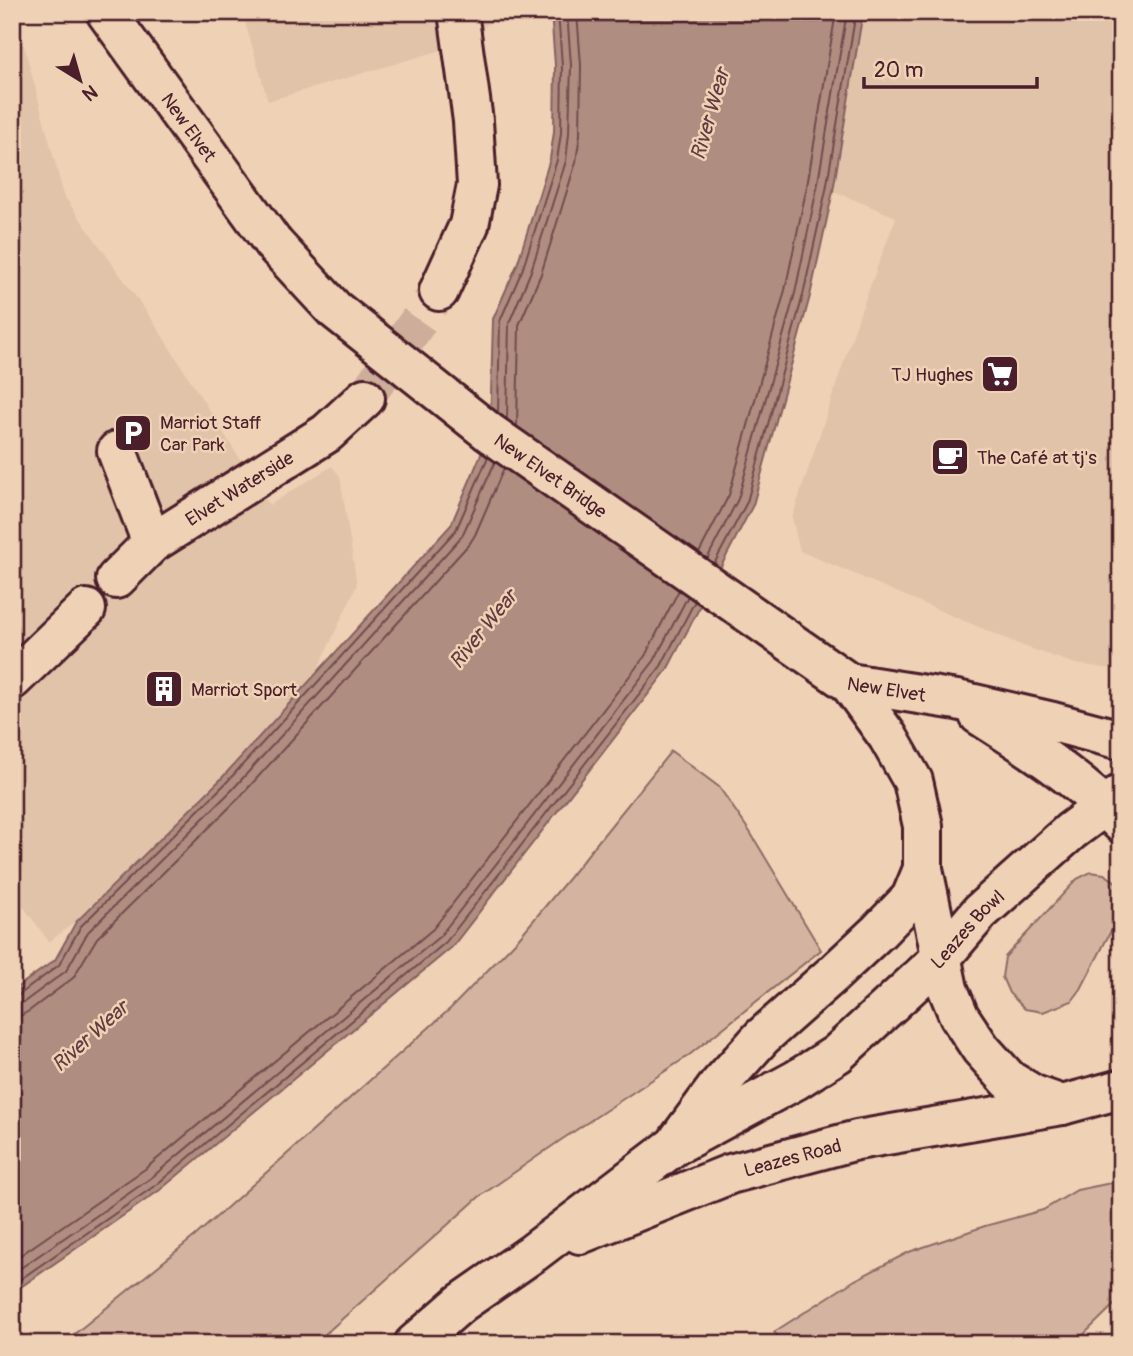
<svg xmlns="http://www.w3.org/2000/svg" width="1133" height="1356" font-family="Pangolin,sans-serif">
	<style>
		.built { fill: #e1c3aa }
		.green { fill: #d4b4a0; stroke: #8f6a66; stroke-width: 2 }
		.water { fill: #b08d81; stroke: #87615f; stroke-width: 2 }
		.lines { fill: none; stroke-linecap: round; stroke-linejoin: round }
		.shore { stroke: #734b4d; stroke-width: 2 }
		.minor-tunnel { stroke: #ceae9a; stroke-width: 38; stroke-dasharray: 38 19; stroke-linecap: butt }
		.minor-casing { stroke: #4a1f2b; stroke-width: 44 }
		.highway-casing { stroke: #4a1f2b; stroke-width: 44 }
		.minor { stroke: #efd2b6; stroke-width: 38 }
		.highway { stroke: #efd2b6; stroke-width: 38 }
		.minor-bridge-casing { stroke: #4a1f2b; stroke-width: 44; stroke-linecap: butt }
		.minor-bridge { stroke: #efd2b6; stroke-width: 38 }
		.labels { text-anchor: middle; stroke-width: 5; stroke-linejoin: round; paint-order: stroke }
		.street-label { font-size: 19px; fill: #4a1f2b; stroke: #efd2b6 }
		.poi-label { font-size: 19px; fill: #4a1f2b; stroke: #efd2b6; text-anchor: start }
		.water-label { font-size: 21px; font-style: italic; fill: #643a40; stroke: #efd2b6 }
	</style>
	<rect width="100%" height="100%" fill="#efd2b6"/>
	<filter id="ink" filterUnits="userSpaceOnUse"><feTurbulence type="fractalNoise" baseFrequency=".0143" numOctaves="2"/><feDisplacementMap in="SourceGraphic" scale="14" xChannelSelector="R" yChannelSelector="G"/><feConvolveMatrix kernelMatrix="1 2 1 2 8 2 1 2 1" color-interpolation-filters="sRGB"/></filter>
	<g filter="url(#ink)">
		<g class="built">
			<path d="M 242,12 L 503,12 L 463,44 L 268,101 Z"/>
			<path d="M 863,12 L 1121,12 L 1121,670 L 1075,664 L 1023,646 L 800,551 L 792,518 L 859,316 L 896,217 L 833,191 Z"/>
			<path d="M 12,20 L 24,45 L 64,196 L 153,321 L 269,505 L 332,466 L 340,476 L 357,585 L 317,671 L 140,872 L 49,942 L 12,891 Z"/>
		</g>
		<g class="green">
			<path d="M 671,751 L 719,787 L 750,832 L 821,950 L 688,1056 L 561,1140 L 479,1197 L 314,1344 L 62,1344 L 195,1236 L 451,1008 L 517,940 L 568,879 Z"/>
			<path d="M 1091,872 L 1104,874 L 1116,882 L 1121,892 L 1121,903 L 1115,923 L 1081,989 L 1072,1001 L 1043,1012 L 1025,1009 L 1009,993 L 1002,977 L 1005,957 L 1077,879 Z"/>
			<path d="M 1121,1181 L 1121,1298 L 1074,1344 L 784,1344 L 774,1332 L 855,1280 L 909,1252 L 985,1226 L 1043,1210 L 1077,1190 Z"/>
		</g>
		<path class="water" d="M 551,12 L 863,12 L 833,191 L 810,296 L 753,505 L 667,670 L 452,947 L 160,1190 L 12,1293 L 12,991 L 55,960 L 76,922 L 220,780 L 451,525 L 490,433 L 493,319 L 517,265 L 550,159 L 554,132 L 555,65 Z"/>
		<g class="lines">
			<g class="shore">
				<path d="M 498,412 L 500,321 L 523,268 L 557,160 L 561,133 L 562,65 L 558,12"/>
				<path d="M 507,419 L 509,323 L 531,271 L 566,161 L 569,133 L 571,65 L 567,12"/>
				<path d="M 517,426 L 519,325 L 541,274 L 576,162 L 580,134 L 581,65 L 577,12"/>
				<path d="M 699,553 L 729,495 L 785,290 L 807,186 L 836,12"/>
				<path d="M 707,559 L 738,499 L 795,293 L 817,188 L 847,12"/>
				<path d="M 714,564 L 747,502 L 803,295 L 826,190 L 856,12"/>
				<path d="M 12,996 L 19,995 L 59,965 L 81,926 L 225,784 L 456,530 L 488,457"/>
				<path d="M 12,1005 L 24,1002 L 66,971 L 88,932 L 232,790 L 462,536 L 495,462"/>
				<path d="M 12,1016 L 22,1015 L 29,1011 L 73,978 L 97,938 L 239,798 L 470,543 L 475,535 L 504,468"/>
				<path d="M 12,1261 L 145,1169 L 433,929 L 645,656 L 679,590"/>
				<path d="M 12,1274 L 151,1178 L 440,936 L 654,661 L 688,596"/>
				<path d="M 12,1285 L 156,1185 L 446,942 L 661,666 L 695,601"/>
			</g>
			<path class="minor-tunnel" d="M 365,398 L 439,291"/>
			<defs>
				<g id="minor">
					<path id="s1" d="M 106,12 L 273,243"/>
					<path d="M 439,291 L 469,225 L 477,185 L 473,121 L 458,12"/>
					<path id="s2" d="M 490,433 L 849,683 L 888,737 L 913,781 L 923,826 L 923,869 L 948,989 L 959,1016 L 981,1049 L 1009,1080 L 1034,1095 L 1062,1105"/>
					<path d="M 117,451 L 152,543"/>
					<path id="s3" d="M 116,579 L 152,543 L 327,433 L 365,398"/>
					<path d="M 12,680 L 86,609"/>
					<path id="s4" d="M 849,683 L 957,700 L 1053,722 L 1121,740"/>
					<path d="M 979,715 C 1028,746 1081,780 1121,823"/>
				</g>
				<g id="highway">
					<path d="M 679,1139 L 718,1086 L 762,1037 L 832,975 L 879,931 L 911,898 L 923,869"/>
					<path id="s5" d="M 580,1234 L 730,1174 L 857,1140 L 1062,1105 L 1121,1089"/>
					<path id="s6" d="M 414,1344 L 461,1303 L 533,1253 L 674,1146 L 796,1080 L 837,1054 L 941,958 L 980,912 L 1071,831 L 1121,794"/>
				</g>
			</defs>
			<use href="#minor" class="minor-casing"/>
			<use href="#highway" class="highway-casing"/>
			<use href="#minor" class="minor"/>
			<use href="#highway" class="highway"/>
			<defs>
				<path id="minor-bridge" d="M 273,243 L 334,309 L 490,433"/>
			</defs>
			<use href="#minor-bridge" class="minor-bridge-casing"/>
			<use href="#minor-bridge" class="minor-bridge"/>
		</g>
	</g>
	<defs>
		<symbol id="supermarket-square" viewBox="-11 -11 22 22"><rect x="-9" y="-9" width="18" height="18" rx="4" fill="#4a1f2b" stroke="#efd2b6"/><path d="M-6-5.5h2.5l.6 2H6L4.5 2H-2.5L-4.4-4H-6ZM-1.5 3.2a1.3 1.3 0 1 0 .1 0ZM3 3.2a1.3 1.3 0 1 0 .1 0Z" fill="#fff"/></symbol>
		<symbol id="parking-square" viewBox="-11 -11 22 22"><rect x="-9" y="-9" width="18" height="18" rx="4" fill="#4a1f2b" stroke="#efd2b6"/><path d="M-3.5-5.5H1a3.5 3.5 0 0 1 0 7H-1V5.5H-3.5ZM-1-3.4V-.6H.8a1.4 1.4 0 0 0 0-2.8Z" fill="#fff"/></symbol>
		<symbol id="cafe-square" viewBox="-11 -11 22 22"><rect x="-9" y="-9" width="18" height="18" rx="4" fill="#4a1f2b" stroke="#efd2b6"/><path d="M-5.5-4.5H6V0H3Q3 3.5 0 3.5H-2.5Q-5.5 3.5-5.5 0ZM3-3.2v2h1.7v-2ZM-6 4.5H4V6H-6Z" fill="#fff"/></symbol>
		<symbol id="building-square" viewBox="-11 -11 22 22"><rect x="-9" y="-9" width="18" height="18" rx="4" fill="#4a1f2b" stroke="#efd2b6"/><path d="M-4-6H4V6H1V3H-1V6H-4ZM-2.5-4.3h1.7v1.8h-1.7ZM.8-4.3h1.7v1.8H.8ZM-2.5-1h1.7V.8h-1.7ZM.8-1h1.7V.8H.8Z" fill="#fff"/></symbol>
	</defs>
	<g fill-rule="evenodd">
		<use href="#supermarket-square" x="978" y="352" width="44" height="44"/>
		<use href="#parking-square" x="111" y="411" width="44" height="44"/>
		<use href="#cafe-square" x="928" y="435" width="44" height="44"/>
		<use href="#building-square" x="142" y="667" width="44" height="44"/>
	</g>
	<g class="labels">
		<g class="street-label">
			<text dy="7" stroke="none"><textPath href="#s1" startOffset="142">New Elvet</textPath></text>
			<text dy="7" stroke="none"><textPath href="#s2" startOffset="74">New Elvet Bridge</textPath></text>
			<text dy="7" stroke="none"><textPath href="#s3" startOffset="154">Elvet Waterside</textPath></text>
			<text dy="7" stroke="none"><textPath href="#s4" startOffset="38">New Elvet</textPath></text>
			<text dy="7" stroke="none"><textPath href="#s6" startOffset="695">Leazes Bowl</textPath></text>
			<text dy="7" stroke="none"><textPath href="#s5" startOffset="226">Leazes Road</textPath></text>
		</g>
		<g class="poi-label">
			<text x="973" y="381" text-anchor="end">TJ Hughes</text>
			<text x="160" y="429">Marriot Staff<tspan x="160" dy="22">Car Park</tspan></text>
			<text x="977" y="464">The Café at tj's</text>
			<text x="191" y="696">Marriot Sport</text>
		</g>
		<g class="water-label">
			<text transform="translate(710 114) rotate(-74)" y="7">River Wear</text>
			<text transform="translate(483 629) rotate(-51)" y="7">River Wear</text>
			<text transform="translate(90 1036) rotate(-42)" y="7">River Wear</text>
		</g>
	</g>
	<rect width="1133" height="1356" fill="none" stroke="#efd2b6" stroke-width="42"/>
	<rect x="21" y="21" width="1091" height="1314" fill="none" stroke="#4a1f2b" stroke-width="2.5" filter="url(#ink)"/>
	<g transform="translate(80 80) rotate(143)" stroke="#efd2b6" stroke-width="5" paint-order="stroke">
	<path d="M0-5L12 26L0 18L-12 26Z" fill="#4a1f2b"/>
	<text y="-10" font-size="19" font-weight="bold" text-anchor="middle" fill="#4a1f2b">N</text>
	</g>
	<path d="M864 77v10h173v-10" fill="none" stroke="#4a1f2b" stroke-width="3.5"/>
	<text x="874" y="77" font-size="21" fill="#4a1f2b" stroke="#efd2b6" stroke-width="5" paint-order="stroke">20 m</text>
</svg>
